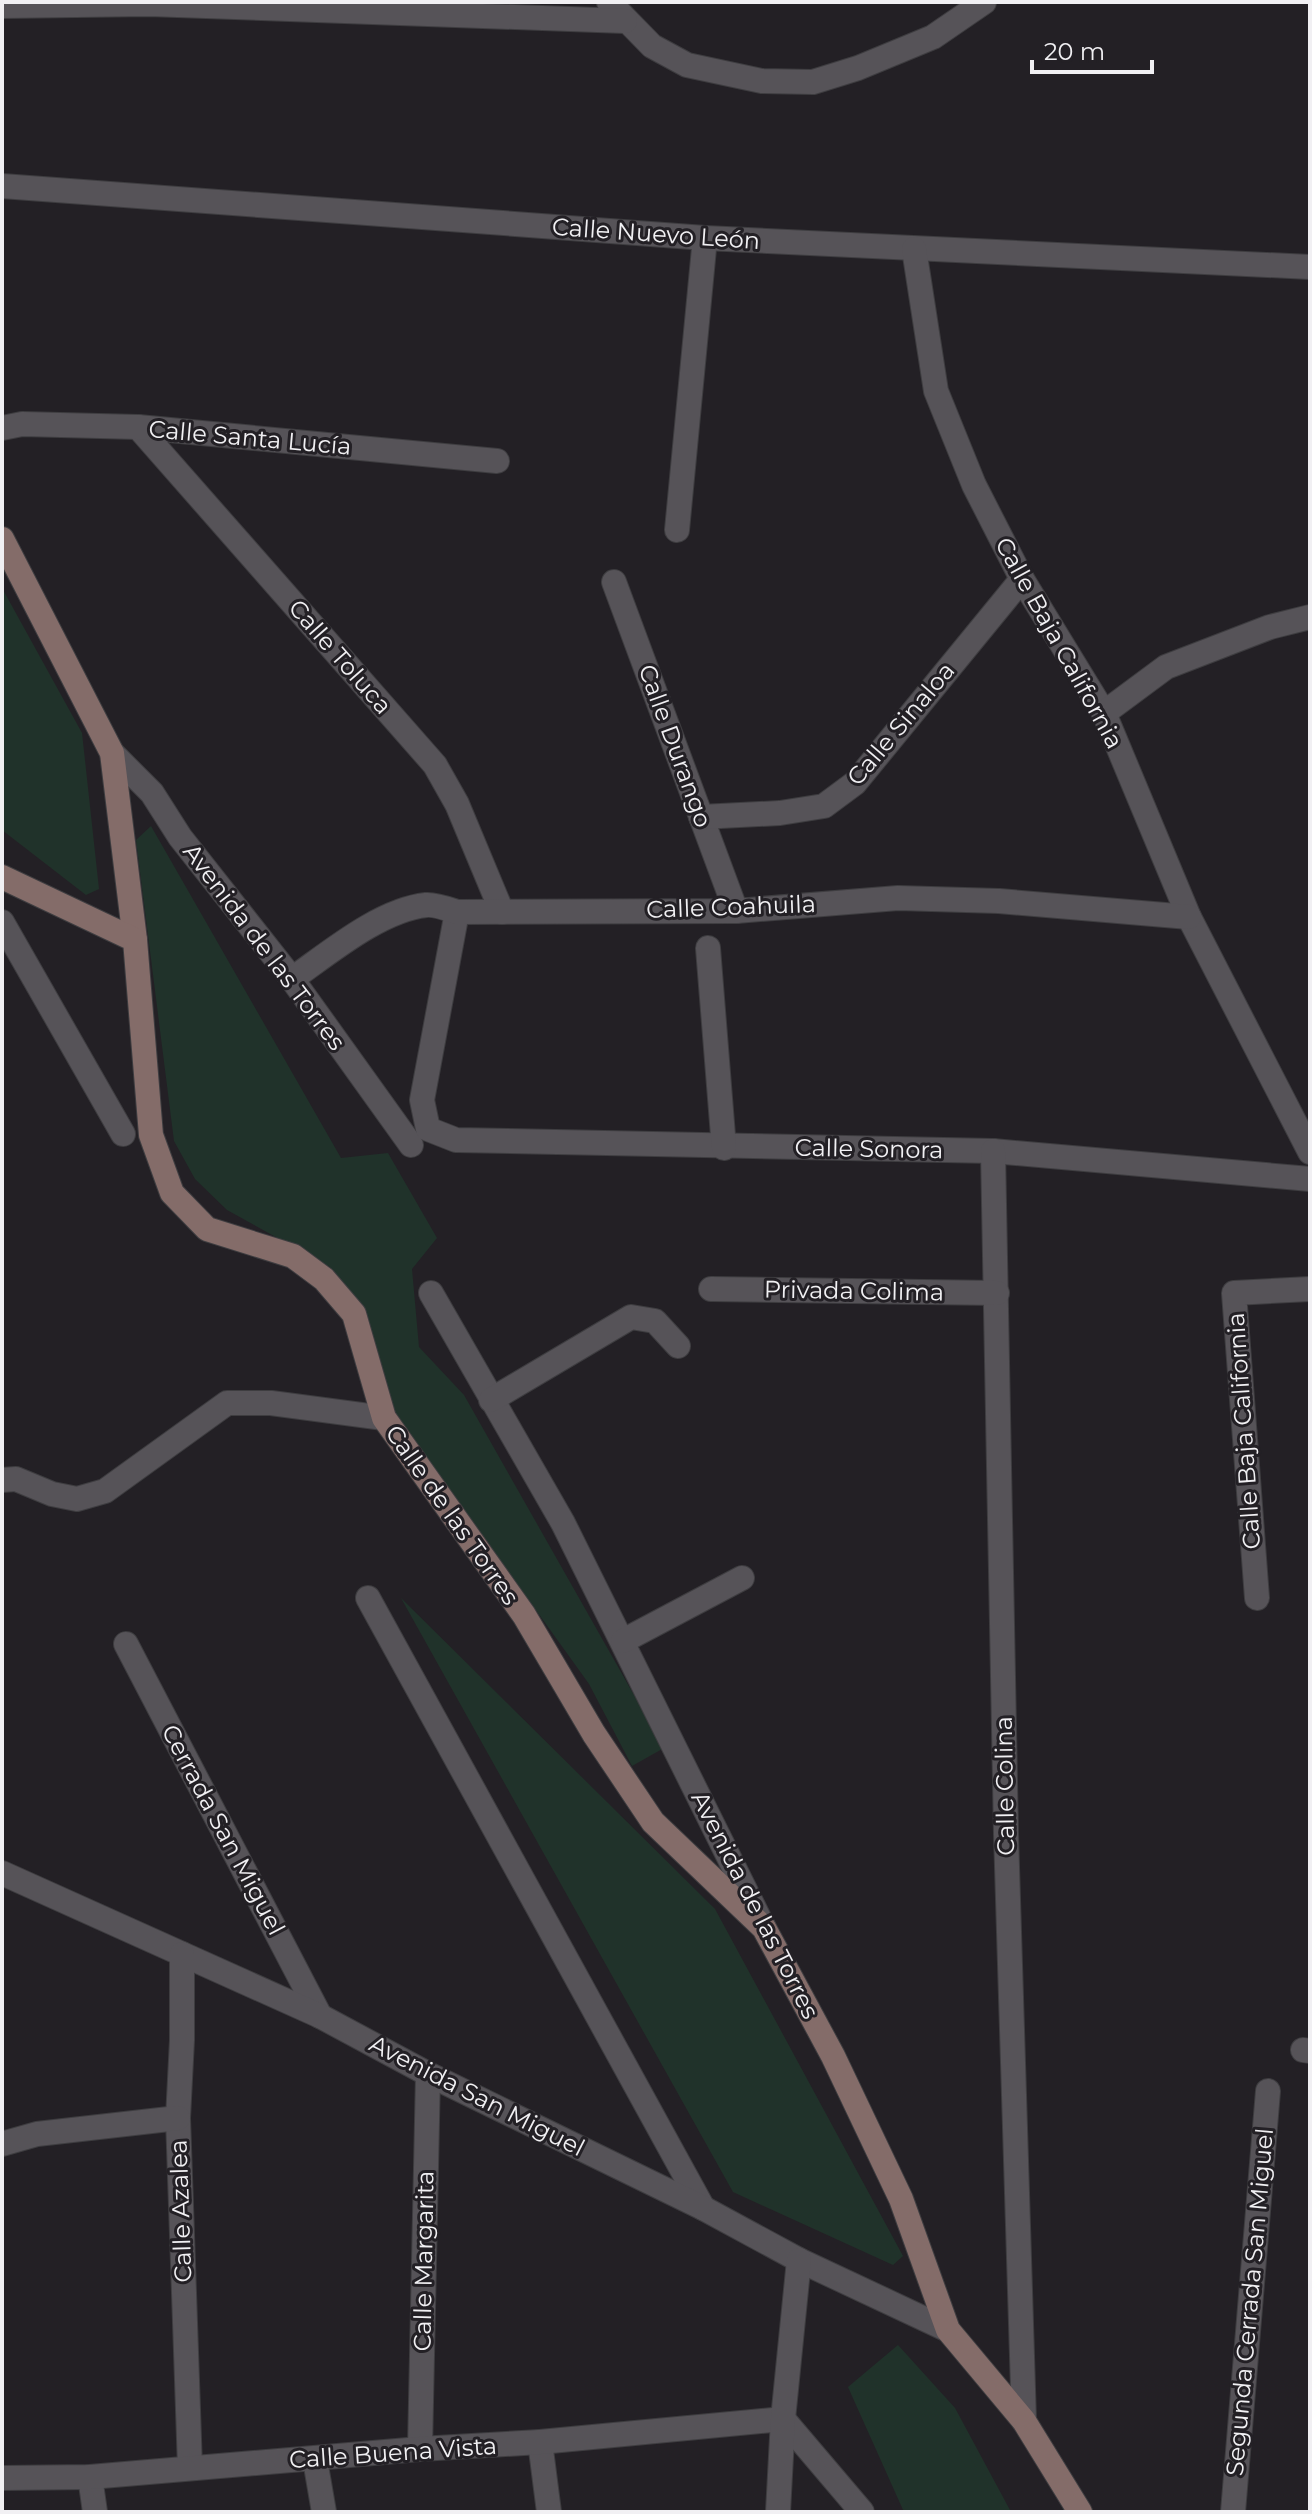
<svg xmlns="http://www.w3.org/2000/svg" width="1312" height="2514" font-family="Montserrat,sans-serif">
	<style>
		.green { fill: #20322a }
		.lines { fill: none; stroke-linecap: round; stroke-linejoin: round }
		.street-casing { stroke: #3e3d40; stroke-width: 26 }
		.secondary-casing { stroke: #3e3d40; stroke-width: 26 }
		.street { stroke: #565358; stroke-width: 24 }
		.secondary { stroke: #846c69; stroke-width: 24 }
		.labels { text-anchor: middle; stroke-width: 6; stroke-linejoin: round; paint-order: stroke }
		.street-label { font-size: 24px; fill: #f1f0f3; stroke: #232025 }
	</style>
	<rect width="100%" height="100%" fill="#232025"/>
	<g class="green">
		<path d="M 2,588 L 82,733 L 99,889 L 86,895 L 2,830 Z"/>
		<path d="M 151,826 L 341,1158 L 388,1153 L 437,1238 L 412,1269 L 419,1347 L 464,1395 L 664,1748 L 632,1766 L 589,1684 L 390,1407 L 358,1304 L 330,1267 L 227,1210 L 195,1179 L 174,1141 L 136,840 Z"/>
		<path d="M 401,1598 L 715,1909 L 903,2256 L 893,2265 L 733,2192 Z"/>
		<path d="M 898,2345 L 955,2408 L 1011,2512 L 904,2512 L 848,2387 Z"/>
	</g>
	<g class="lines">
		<defs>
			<g id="street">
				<path d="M 609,2 L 652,46 L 687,65 L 762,81 L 813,82 L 858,68 L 933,37 L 984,2"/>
				<path d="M 2,6 L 149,4 L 625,21"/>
				<path d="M 2,186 L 705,238 L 1310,267"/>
				<path d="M 914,249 L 936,391 L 974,485 L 1022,579 L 1104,713 L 1189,917 L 1310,1152"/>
				<path d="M 138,427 L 435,765 L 457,804 L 502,912"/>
				<path d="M 2,428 L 22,424 L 138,427 L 497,461"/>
				<path d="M 677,530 L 705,238"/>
				<path d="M 614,582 L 736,911"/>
				<path d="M 1104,713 L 1166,667 L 1270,627 L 1310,617"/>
				<path d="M 112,753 L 152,793 L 180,837 L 292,979 L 411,1145"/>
				<path d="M 701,817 L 780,813 L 824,806 L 855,783 L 1022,579"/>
				<path d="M 457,912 L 422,1100 L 428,1129 L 456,1140 L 993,1151 L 1310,1179"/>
				<path d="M 2,922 L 123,1134"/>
				<path d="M 708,948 L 724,1148"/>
				<path d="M 292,979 C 329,953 380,910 426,905 C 435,904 448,909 457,912 L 736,911 L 898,898 L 999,901 L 1189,917"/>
				<path d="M 993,1151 L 1006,1834 L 1024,2421"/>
				<path d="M 711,1289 L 997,1293"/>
				<path d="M 431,1293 L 563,1523 L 763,1926"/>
				<path d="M 491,1400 L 631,1317 L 655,1321 L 678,1346"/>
				<path d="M 2,1480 L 16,1479 L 52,1494 L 77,1499 L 105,1491 L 227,1403 L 271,1403 L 384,1418"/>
				<path d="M 368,1598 L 703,2208"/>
				<path d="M 1257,1598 L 1234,1293 L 1310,1289"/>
				<path d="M 623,1641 L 742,1578"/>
				<path d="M 126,1644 L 320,2016"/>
				<path d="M 2,1873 L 320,2016 L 428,2074 L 703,2208 L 799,2260 L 948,2330"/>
				<path d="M 182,1954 L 182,2040 L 178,2118 L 190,2468"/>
				<path d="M 1303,2050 L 1310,2051"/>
				<path d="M 2,2144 L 37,2134 L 178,2118"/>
				<path d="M 783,2419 L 862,2512"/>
				<path d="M 540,2442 L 549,2512"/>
				<path d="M 420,2449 L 428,2074"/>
				<path d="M 315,2460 L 324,2512"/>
				<path d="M 90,2477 L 95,2512"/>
				<path d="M 2,2478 L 90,2477 L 420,2449 L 540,2442 L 783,2419"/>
				<path d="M 778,2512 L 783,2419 L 799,2260"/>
				<path d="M 1233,2512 L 1268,2091"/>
			</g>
			<g id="secondary">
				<path d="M 2,539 L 112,753 L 135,940"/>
				<path d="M 2,877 L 135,940 L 151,1135 L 172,1193 L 207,1229 L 293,1256 L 324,1279 L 354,1314 L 384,1418 L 524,1615 L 594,1734 L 653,1822 L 764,1928 L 833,2056 L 901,2199 L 948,2330 L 1024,2421 L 1080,2512"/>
			</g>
		</defs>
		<use href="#street" class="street-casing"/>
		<use href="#secondary" class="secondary-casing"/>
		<use href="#street" class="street"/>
		<use href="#secondary" class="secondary"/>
	</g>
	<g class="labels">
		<g class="street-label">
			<text transform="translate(656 234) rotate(4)" y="8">Calle Nuevo León</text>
			<text transform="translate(250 438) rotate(5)" y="8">Calle Santa Lucía</text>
			<text transform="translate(1059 643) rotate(61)" y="8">Calle Baja California</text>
			<text transform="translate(340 657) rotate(49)" y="8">Calle Toluca</text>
			<text transform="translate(901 724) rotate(-50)" y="8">Calle Sinaloa</text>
			<text transform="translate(675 746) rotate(70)" y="8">Calle Durango</text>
			<text transform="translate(731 907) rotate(-2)" y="8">Calle Coahuila</text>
			<text transform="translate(264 947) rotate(53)" y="8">Avenida de las Torres</text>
			<text transform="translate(869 1149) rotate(1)" y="8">Calle Sonora</text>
			<text transform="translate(854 1291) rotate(1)" y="8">Privada Colima</text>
			<text transform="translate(1244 1431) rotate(-94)" y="8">Calle Baja California</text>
			<text transform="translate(452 1515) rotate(55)" y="8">Calle de las Torres</text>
			<text transform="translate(1005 1786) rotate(-91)" y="8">Calle Colina</text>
			<text transform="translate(223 1830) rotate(62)" y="8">Cerrada San Miguel</text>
			<text transform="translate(755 1905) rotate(63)" y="8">Avenida de las Torres</text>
			<text transform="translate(477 2096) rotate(27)" y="8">Avenida San Miguel</text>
			<text transform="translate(181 2211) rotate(-92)" y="8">Calle Azalea</text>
			<text transform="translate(424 2261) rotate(-89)" y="8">Calle Margarita</text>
			<text transform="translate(1250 2302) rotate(-85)" y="8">Segunda Cerrada San Miguel</text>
			<text transform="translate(393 2453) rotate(-4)" y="8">Calle Buena Vista</text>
		</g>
	</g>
	<rect width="1312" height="2514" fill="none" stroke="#f1f0f3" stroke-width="8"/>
	<path d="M1032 60v12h120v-12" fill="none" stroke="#f1f0f3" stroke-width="4"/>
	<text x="1044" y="60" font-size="24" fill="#f1f0f3" stroke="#232025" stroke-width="6" paint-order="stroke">20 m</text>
</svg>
